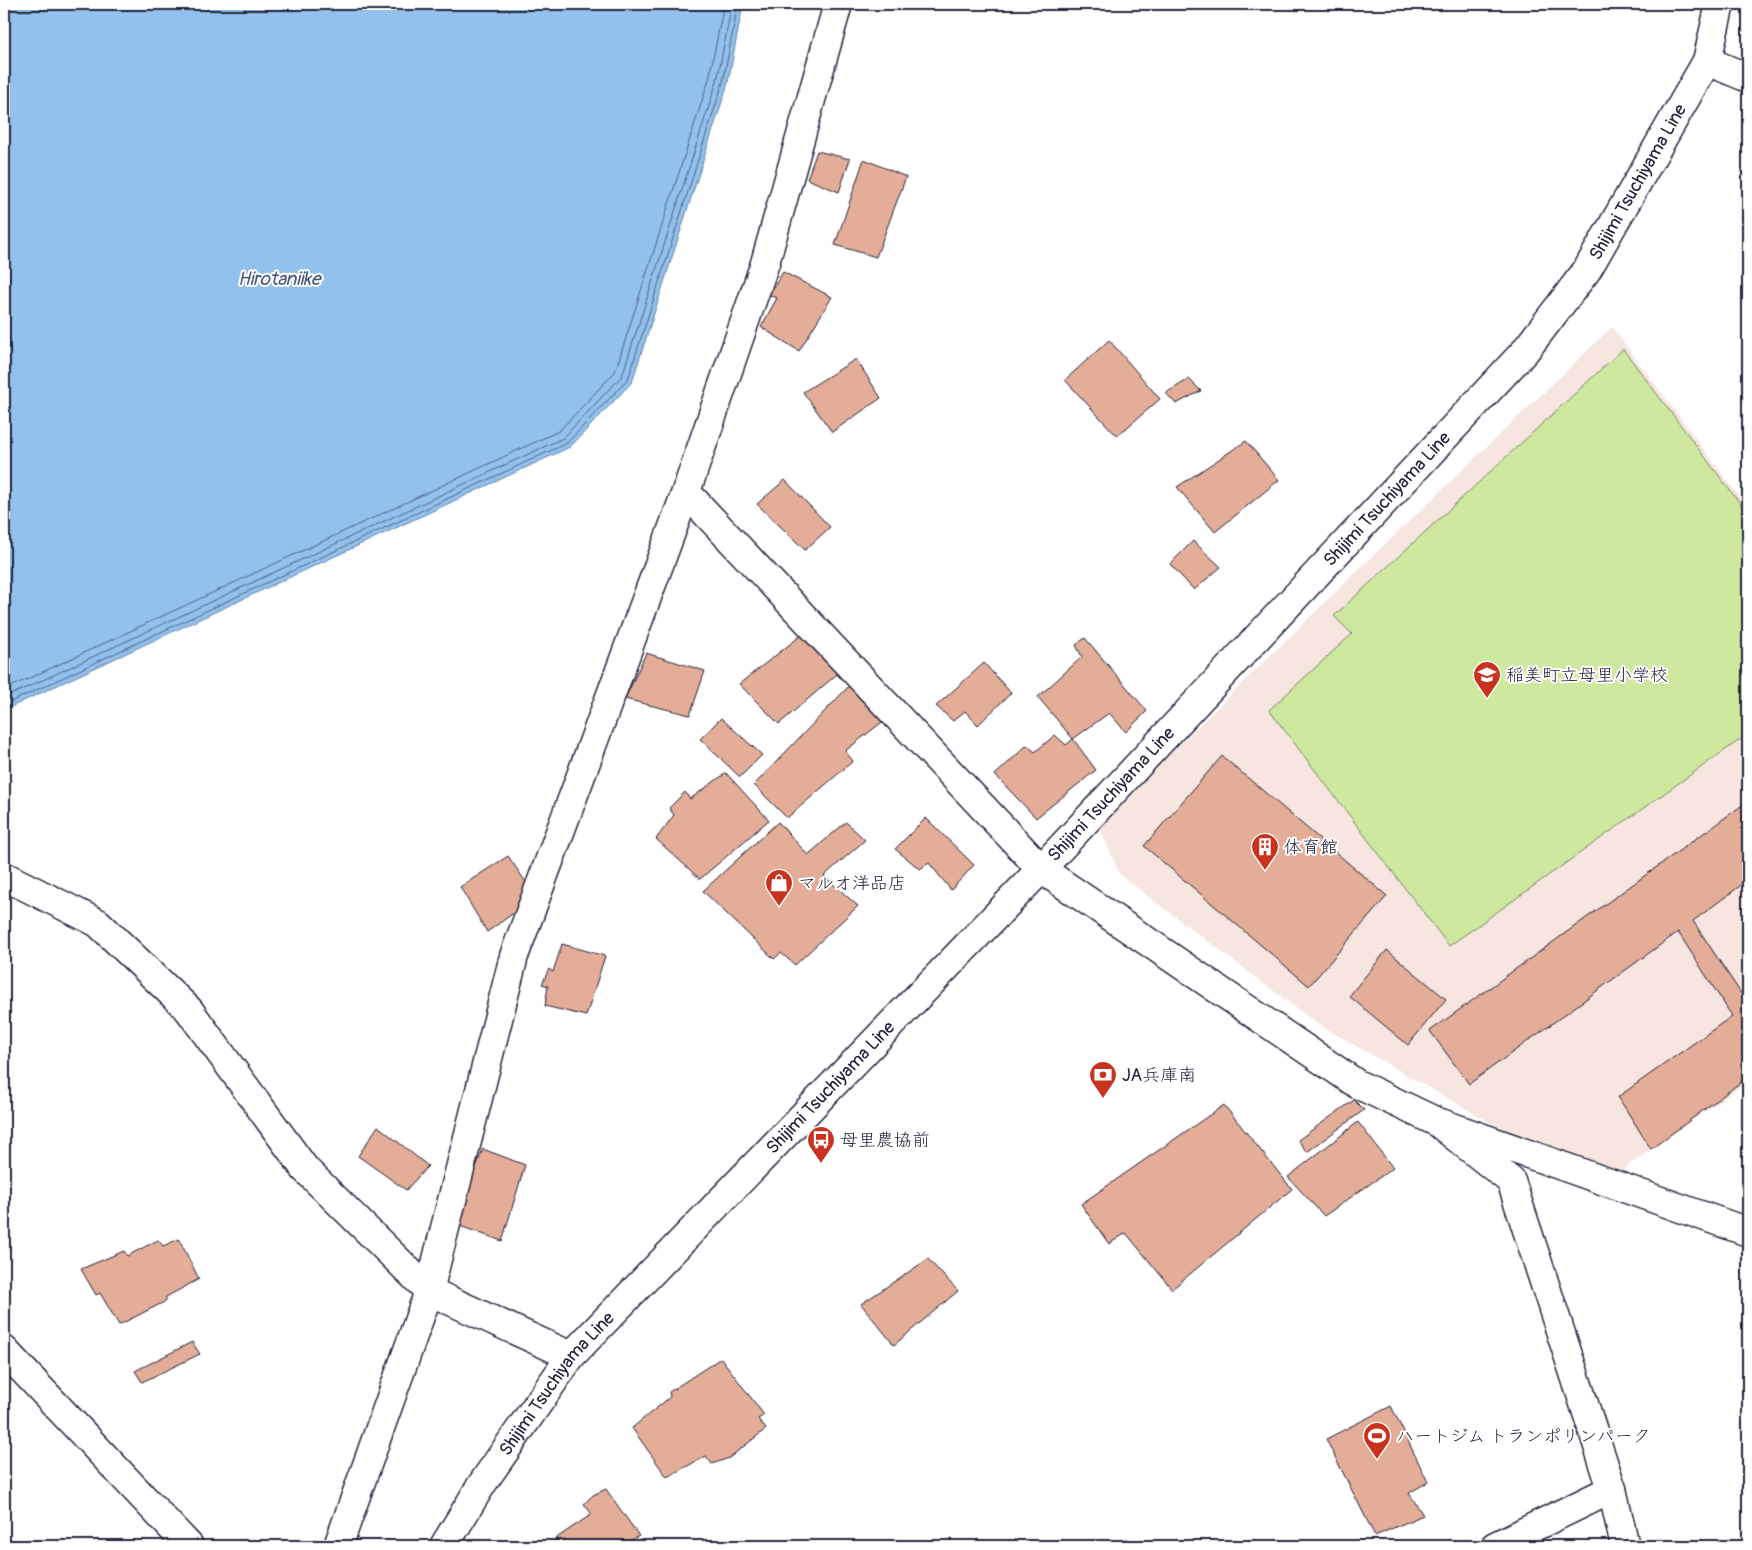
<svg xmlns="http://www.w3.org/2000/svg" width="1752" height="1550" font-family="Pangolin,'Klee One',sans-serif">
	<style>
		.built { fill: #f7e6e0 }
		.green { fill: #cee89e; stroke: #78856c }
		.water { fill: #91c1ec; stroke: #6581a5 }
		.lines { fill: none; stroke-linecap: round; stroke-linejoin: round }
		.shore { stroke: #4e6282; stroke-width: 1 }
		.building { fill: #e3ad98; stroke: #22223b }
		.street-casing { stroke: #22223b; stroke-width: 31 }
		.secondary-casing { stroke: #22223b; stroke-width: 31 }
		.street { stroke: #fff; stroke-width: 28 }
		.secondary { stroke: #fff; stroke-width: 28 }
		.labels { text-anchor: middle; stroke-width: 4; stroke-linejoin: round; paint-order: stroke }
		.street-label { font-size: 18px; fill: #22223b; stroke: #fff }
		.poi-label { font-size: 18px; fill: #22223b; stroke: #fff; text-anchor: start }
		.water-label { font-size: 19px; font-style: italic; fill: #495a79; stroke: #fff }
	</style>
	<rect width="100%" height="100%" fill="#fff"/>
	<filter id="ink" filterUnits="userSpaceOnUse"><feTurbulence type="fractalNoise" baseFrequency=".02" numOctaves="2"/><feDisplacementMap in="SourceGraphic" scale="10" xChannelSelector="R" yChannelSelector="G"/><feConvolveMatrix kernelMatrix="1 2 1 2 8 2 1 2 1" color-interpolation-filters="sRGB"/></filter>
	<g filter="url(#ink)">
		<path class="built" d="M 1612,327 L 1748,508 L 1748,1081 L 1618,1173 L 1491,1123 L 1316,1023 L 1120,875 L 1098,824 L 1354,574 Z"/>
		<path class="green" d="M 1623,349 L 1748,514 L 1748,734 L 1449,946 L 1269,710 L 1352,634 L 1334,616 Z"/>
		<path class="water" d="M 4,4 L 743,4 L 728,83 L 632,382 L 570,447 L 4,710 Z"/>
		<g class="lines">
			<g class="shore">
				<path d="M 4,690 L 559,431 L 615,372 L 709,79 L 724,4"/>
				<path d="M 4,698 L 563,438 L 622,376 L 717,81 L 732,4"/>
				<path d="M 4,705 L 567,443 L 628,379 L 723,82 L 738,4"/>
			</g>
		</g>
		<g class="building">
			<path d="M 817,151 L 850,159 L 839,192 L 807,179 Z"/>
			<path d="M 864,159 L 906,177 L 876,257 L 835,245 Z"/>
			<path d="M 783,272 L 832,297 L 799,351 L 761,327 L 777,298 L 769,295 Z"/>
			<path d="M 1109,340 L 1160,399 L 1117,436 L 1065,380 Z"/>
			<path d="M 856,359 L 881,398 L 832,432 L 803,392 Z"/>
			<path d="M 1189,379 L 1201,391 L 1176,404 L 1166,393 Z"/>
			<path d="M 1246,441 L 1279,480 L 1215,532 L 1177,487 Z"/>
			<path d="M 785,480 L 830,527 L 805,550 L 757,504 Z"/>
			<path d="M 1193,541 L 1221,567 L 1194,590 L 1170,564 Z"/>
			<path d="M 808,630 L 843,669 L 779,724 L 739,684 Z"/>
			<path d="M 1085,638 L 1147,711 L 1126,732 L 1109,713 L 1073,739 L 1038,697 L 1082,657 L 1076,645 Z"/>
			<path d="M 646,653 L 705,671 L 690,715 L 625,699 Z"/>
			<path d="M 984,663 L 1011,693 L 978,725 L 965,711 L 953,721 L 936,706 Z"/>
			<path d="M 852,683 L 886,719 L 845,751 L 853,761 L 787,818 L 754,785 Z"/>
			<path d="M 721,718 L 762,755 L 740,777 L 700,739 Z"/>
			<path d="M 1055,735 L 1066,745 L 1073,739 L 1096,770 L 1036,818 L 995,775 L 1027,745 L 1035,752 Z"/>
			<path d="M 1222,756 L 1387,896 L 1309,986 L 1144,846 Z"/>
			<path d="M 726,773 L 769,820 L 700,879 L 656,839 L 674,815 L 669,808 L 685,792 L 690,799 Z"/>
			<path d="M 1748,801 L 1748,880 L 1693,921 L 1748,1004 L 1748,1077 L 1651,1149 L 1618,1097 L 1732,1016 L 1678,932 L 1469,1084 L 1430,1031 Z"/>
			<path d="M 926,818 L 974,865 L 951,890 L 929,863 L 920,869 L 895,849 Z"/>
			<path d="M 778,822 L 808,855 L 846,822 L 865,840 L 824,876 L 858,906 L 795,965 L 781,953 L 774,959 L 703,891 Z"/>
			<path d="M 508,856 L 536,897 L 487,932 L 460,887 Z"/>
			<path d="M 562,944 L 605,956 L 586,1016 L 545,1006 L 548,986 L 542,984 L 549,969 L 553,972 Z"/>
			<path d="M 1387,950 L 1446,999 L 1408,1045 L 1349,996 Z"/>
			<path d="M 1354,1100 L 1364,1110 L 1307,1152 L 1298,1140 Z"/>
			<path d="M 1224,1105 L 1292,1189 L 1172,1289 L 1126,1233 L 1109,1244 L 1081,1204 Z"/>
			<path d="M 1358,1122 L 1393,1168 L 1324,1216 L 1288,1177 Z"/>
			<path d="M 378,1126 L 428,1166 L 406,1190 L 358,1156 Z"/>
			<path d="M 483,1149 L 525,1165 L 502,1241 L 454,1224 Z"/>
			<path d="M 179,1239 L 199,1279 L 166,1297 L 166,1301 L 119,1325 L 100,1293 L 96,1295 L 81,1269 L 124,1251 L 127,1256 L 158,1240 L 163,1246 Z"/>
			<path d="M 928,1259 L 958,1291 L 894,1345 L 861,1304 Z"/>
			<path d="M 192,1342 L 200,1354 L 142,1382 L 135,1371 Z"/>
			<path d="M 721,1358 L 764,1415 L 758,1419 L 766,1429 L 729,1458 L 712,1464 L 706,1456 L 667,1477 L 632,1428 L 670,1397 L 669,1392 Z"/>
			<path d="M 1391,1406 L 1428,1482 L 1409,1493 L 1423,1515 L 1375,1536 L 1326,1439 Z"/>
			<path d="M 606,1489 L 639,1536 L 619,1546 L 560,1546 L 555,1539 L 592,1514 L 584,1504 L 593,1495 Z"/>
		</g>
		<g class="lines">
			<defs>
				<g id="street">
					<path d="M 686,492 L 1041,869"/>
					<path d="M 4,876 L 98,923 L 189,1010 L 305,1169 L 429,1291 L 571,1356"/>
					<path d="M 1441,1123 L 1748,1232"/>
					<path d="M 338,1546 L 429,1291 L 514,956 L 686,492 L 765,263 L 838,4"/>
					<path d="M 1495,1546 L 1612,1489"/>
				</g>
				<g id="secondary">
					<path d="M 1707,61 L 1748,78"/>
					<path d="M 1041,869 L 1357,1084 L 1437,1122 L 1511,1181 L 1612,1489 L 1625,1546"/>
					<path d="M 4,1350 L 189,1546"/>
					<path id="s1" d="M 444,1546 L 482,1484 L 571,1356 L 1041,869 L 1525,351 L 1587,270 L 1707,61 L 1720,4"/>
				</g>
			</defs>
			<use href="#street" class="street-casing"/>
			<use href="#secondary" class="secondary-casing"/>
			<use href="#street" class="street"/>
			<use href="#secondary" class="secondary"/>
		</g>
	</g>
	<defs>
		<symbol id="school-pin" viewBox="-11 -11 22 30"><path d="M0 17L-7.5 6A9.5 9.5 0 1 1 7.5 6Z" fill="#c8321e" stroke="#fff"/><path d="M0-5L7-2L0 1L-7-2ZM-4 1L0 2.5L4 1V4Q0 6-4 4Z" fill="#fff"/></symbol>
		<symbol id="building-pin" viewBox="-11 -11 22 30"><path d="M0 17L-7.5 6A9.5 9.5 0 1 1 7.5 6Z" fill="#c8321e" stroke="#fff"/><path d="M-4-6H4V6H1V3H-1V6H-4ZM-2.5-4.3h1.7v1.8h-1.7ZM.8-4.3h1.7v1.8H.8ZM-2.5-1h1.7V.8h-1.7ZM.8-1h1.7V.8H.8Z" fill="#fff"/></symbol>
		<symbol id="shop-pin" viewBox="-11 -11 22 30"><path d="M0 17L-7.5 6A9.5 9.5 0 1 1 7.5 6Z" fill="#c8321e" stroke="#fff"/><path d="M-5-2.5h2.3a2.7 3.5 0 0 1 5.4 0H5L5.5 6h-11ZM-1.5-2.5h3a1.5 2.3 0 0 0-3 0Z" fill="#fff"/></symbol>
		<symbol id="bank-pin" viewBox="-11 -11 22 30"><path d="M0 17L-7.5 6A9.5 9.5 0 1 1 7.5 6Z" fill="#c8321e" stroke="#fff"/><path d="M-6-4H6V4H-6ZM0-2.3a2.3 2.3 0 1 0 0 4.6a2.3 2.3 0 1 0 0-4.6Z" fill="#fff"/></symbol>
		<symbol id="bus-pin" viewBox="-11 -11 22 30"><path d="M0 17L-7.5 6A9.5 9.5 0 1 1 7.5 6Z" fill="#c8321e" stroke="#fff"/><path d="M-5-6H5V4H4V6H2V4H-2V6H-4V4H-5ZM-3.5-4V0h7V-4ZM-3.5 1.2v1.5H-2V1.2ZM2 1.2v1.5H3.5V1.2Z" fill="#fff"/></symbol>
		<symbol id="stadium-pin" viewBox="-11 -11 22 30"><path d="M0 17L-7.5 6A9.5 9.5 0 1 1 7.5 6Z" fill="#c8321e" stroke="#fff"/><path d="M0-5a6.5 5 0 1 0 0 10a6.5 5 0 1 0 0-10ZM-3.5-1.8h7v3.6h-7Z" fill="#fff"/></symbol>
	</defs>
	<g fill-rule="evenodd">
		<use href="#school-pin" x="1471" y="659" width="32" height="43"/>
		<use href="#building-pin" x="1249" y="831" width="32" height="43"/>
		<use href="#shop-pin" x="763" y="867" width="32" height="43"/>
		<use href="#bank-pin" x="1087" y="1059" width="32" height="43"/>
		<use href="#bus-pin" x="805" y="1124" width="32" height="43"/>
		<use href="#stadium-pin" x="1361" y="1420" width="32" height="43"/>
	</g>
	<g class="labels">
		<g class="street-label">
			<text dy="6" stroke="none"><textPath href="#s1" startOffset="1818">Shijimi Tsuchiyama Line</textPath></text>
			<text dy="6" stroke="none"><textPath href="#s1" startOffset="1412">Shijimi Tsuchiyama Line</textPath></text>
			<text dy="6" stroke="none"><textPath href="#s1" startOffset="1008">Shijimi Tsuchiyama Line</textPath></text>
			<text dy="6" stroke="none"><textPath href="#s1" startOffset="602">Shijimi Tsuchiyama Line</textPath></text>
			<text dy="6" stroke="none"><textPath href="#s1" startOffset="198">Shijimi Tsuchiyama Line</textPath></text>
		</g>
		<g class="poi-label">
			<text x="1506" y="681">稲美町立母里小学校</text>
			<text x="1284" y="853">体育館</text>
			<text x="798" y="889">マルオ洋品店</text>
			<text x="1122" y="1081">JA兵庫南</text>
			<text x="840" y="1146">母里農協前</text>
			<text x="1396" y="1442">ハートジム トランポリンパーク</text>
		</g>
		<g class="water-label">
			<text x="279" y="285">Hirotaniike</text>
		</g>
	</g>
	<rect width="1752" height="1550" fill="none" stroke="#fff" stroke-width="20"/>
	<rect x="10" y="10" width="1732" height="1530" fill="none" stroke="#22223b" stroke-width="2" filter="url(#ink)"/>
</svg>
